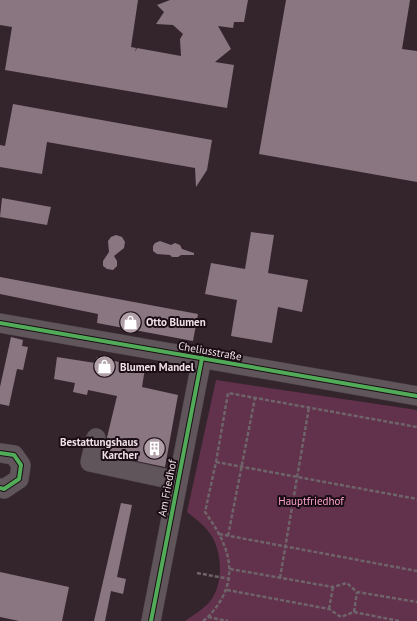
<svg xmlns="http://www.w3.org/2000/svg" width="417" height="621" font-family="'PT Sans',sans-serif">
	<style>
		.green { fill: #62314c }
		.building { fill: #8a7681 }
		.lines { fill: none; stroke-linecap: round; stroke-linejoin: round }
		.minor-casing { stroke: #4d4147; stroke-width: 20 }
		.path { stroke: #6e6469; stroke-width: 2.5; stroke-dasharray: 4 2; stroke-linecap: butt }
		.minor { stroke: #5f555a; stroke-width: 19 }
		.cycleway-casing { stroke: #190d13; stroke-width: 6 }
		.cycleway { stroke: #51ab58; stroke-width: 4 }
		.labels { text-anchor: middle; stroke-width: 4; stroke-linejoin: round; paint-order: stroke }
		.poi-label { font-size: 11px; font-weight: bold; fill: #f2e0e8; stroke: #190d13; text-anchor: start }
		.street-label { font-size: 11px; fill: #f2e0e8; stroke: #190d13 }
		.park-label { font-size: 11px; fill: #faa0ce; stroke: #190d13 }
	</style>
	<rect width="100%" height="100%" fill="#34252d"/>
	<path class="green" d="M 216,380 L 417,410 L 417,621 L 185,621 C 195,614 206,608 213,597 C 223,580 222,552 211,535 C 205,526 196,519 187,512 Z"/>
	<g class="building">
		<path d="M 0,0 L 138,0 L 131,47 L 136,48 L 135,52 L 137,48 L 181,56 L 180,39 L 183,34 L 173,25 L 156,24 L 164,12 L 157,5 L 170,0 L 248,0 L 244,22 L 234,22 L 233,28 L 218,26 L 231,49 L 215,62 L 234,65 L 227,108 L 5,70 L 12,27 L 0,25 Z"/>
		<path d="M 286,0 L 410,0 L 402,49 L 417,51 L 417,182 L 259,154 Z"/>
		<path d="M 13,104 L 212,140 L 207,170 L 196,187 L 195,168 L 47,142 L 42,174 L 0,167 L 0,145 L 5,146 Z"/>
		<path d="M 2,198 L 51,207 L 47,225 L 0,217 Z"/>
		<path d="M 251,232 L 274,235 L 268,273 L 308,280 L 302,312 L 278,307 L 272,343 L 231,336 L 237,300 L 205,294 L 211,263 L 245,269 Z"/>
		<path d="M 116,235 L 122,237 L 125,242 L 124,248 L 114,256 L 117,261 L 117,266 L 113,270 L 107,269 L 103,266 L 103,261 L 109,252 L 108,241 L 111,237 Z"/>
		<path d="M 160,241 L 171,245 L 175,243 L 180,245 L 182,249 L 194,253 L 194,255 L 181,255 L 178,257 L 172,257 L 170,255 L 157,254 L 153,251 L 153,246 L 155,243 Z"/>
		<path d="M 0,277 L 198,314 L 193,341 L 97,323 L 98,314 L 0,294 Z"/>
		<path d="M 11,337 L 23,340 L 22,346 L 28,347 L 23,370 L 17,369 L 9,406 L 0,404 L 0,387 Z"/>
		<path d="M 57,357 L 95,363 L 97,357 L 145,368 L 142,387 L 178,395 L 165,467 L 103,454 L 117,396 L 88,390 L 87,395 L 73,392 L 75,383 L 54,379 Z"/>
		<path d="M 121,503 L 132,505 L 117,577 L 126,579 L 123,594 L 111,591 L 105,621 L 94,621 Z"/>
		<path d="M 0,572 L 69,587 L 62,621 L 19,621 L 0,617 Z"/>
	</g>
	<g class="lines">
		<defs>
			<g id="minor">
				<path d="M 0,323 L 417,396"/>
				<path d="M 96,438 L 90,462 L 178,481"/>
				<path d="M 0,453 L 14,455 L 21,465 L 19,479 L 4,489 L 0,488"/>
				<path d="M 151,621 L 202,358"/>
			</g>
		</defs>
		<use href="#minor" class="minor-casing"/>
		<g class="path">
			<path d="M 216,462 L 417,499"/>
			<path d="M 219,534 L 417,571"/>
			<path d="M 228,536 L 255,398"/>
			<path d="M 230,569 L 333,587 L 347,583 L 357,592 L 417,602"/>
			<path d="M 197,573 L 230,579"/>
			<path d="M 280,578 L 309,407"/>
			<path d="M 227,590 L 329,609 L 341,617 L 354,612 L 399,621"/>
			<path d="M 329,609 L 333,587"/>
			<path d="M 354,612 L 357,592"/>
			<path d="M 208,617 L 228,621"/>
			<path d="M 203,621 C 210,616 216,608 221,600 C 239,568 225,540 205,512 L 216,462 L 228,393 L 417,427"/>
		</g>
		<use href="#minor" class="minor"/>
		<defs>
			<g id="cycleway">
				<path d="M 0,323 L 417,396"/>
				<path d="M 0,453 L 14,455 L 21,465 L 19,479 L 4,489 L 0,488"/>
				<path d="M 151,621 L 202,358"/>
			</g>
		</defs>
		<use href="#cycleway" class="cycleway-casing"/>
		<use href="#cycleway" class="cycleway"/>
	</g>
	<defs>
		<symbol id="shop-disc" viewBox="-11 -11 22 22"><circle r="9.5" fill="#b09fa7" stroke="#190d13"/><path d="M-5-2.5h2.3a2.7 3.5 0 0 1 5.4 0H5L5.5 6h-11ZM-1.5-2.5h3a1.5 2.3 0 0 0-3 0Z" fill="#fff"/></symbol>
		<symbol id="building-disc" viewBox="-11 -11 22 22"><circle r="9.5" fill="#b09fa7" stroke="#190d13"/><path d="M-4-6H4V6H1V3H-1V6H-4ZM-2.5-4.3h1.7v1.8h-1.7ZM.8-4.3h1.7v1.8H.8ZM-2.5-1h1.7V.8h-1.7ZM.8-1h1.7V.8H.8Z" fill="#fff"/></symbol>
	</defs>
	<g fill-rule="evenodd">
		<use href="#shop-disc" x="118" y="310" width="25" height="25"/>
		<use href="#shop-disc" x="92" y="354" width="25" height="25"/>
		<use href="#building-disc" x="142" y="436" width="25" height="25"/>
	</g>
	<g class="labels">
		<g class="poi-label">
			<text x="146" y="326">Otto Blumen</text>
			<text x="120" y="371">Blumen Mandel</text>
			<text x="138" y="446" text-anchor="end">Bestattungshaus<tspan x="138" dy="13">Karcher</tspan></text>
		</g>
		<g class="street-label">
			<text transform="translate(210 351) rotate(10)" y="4">Cheliusstraße</text>
			<text transform="translate(167 488) rotate(-79)" y="4">Am Friedhof</text>
		</g>
		<g class="park-label">
			<text x="311" y="505">Hauptfriedhof</text>
		</g>
	</g>
</svg>
